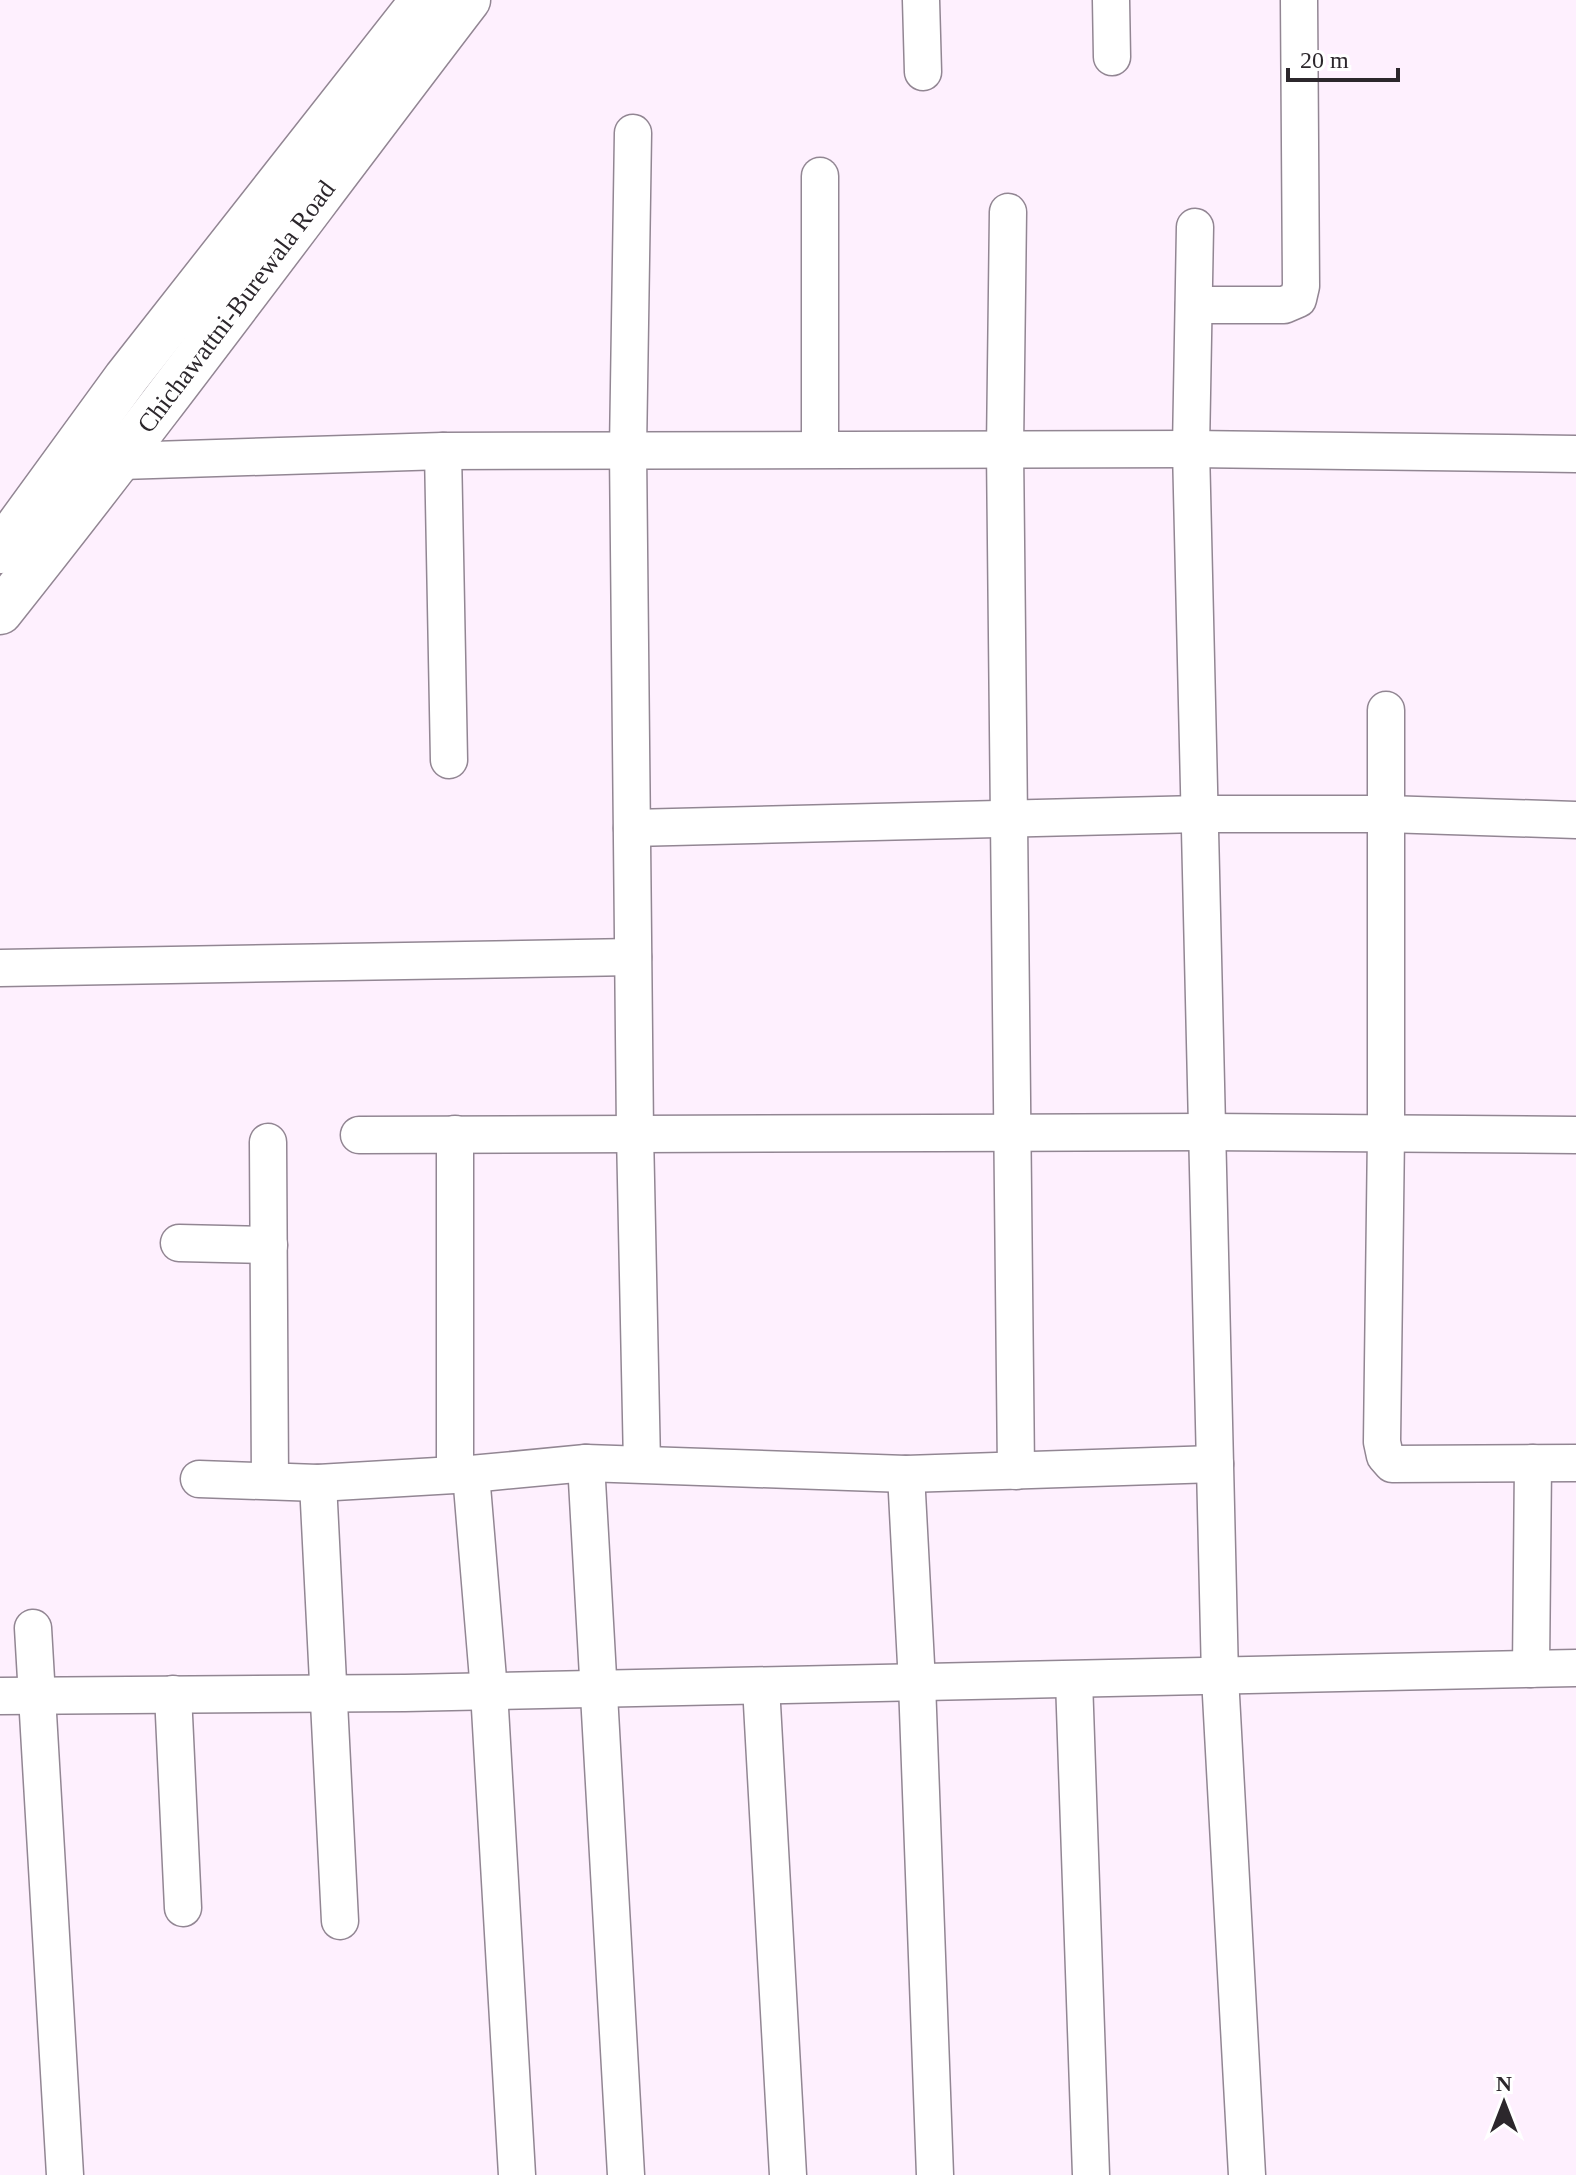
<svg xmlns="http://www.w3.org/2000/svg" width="1576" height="2175" font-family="'Times New Roman',serif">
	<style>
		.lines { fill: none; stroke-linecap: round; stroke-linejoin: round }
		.minor-casing { stroke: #928693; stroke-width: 39 }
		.primary-casing { stroke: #928693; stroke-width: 47 }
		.minor { stroke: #fff; stroke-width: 36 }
		.primary { stroke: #fff; stroke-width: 44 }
		.labels { text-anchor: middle; stroke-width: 6; stroke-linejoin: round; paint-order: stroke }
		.street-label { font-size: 26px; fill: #2c272c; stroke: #fff }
	</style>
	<rect width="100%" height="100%" fill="#fef0fe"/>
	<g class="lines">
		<defs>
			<g id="minor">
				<path d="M 921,0 L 923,72"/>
				<path d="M 1111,0 L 1112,57"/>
				<path d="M 633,133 L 628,450 L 635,1133 L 642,1464"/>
				<path d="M 820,176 L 820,449"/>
				<path d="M 1008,212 L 1005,449 L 1016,1471"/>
				<path d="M 1195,227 L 1191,449 L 1220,1677 L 1247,2175"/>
				<path d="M 1194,305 L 1284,305 L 1298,299 L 1301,286 L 1299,0"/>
				<path d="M 443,451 L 449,760"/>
				<path d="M 121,461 L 443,451 L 1191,449 L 1576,454"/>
				<path d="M 1386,710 L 1386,1133 L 1382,1442 L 1385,1456 L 1392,1464 L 1576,1463"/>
				<path d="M 632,828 L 1200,814 L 1386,814 L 1576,820"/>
				<path d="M 0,968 L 633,957"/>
				<path d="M 455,1134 L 455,1475"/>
				<path d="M 359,1135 L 1207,1132 L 1576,1135"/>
				<path d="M 268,1142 L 270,1481"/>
				<path d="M 179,1243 L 269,1245"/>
				<path d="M 586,1463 L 626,2175"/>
				<path d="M 471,1474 L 489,1691 L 517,2175"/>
				<path d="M 906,1474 L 917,1683 L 935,2175"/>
				<path d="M 199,1479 L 318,1483 L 471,1474 L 586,1463 L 906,1474 L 1215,1464"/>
				<path d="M 318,1483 L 340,1921"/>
				<path d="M 33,1628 L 65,2175"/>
				<path d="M 1531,1669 L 1533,1463"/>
				<path d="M 1074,1680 L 1091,2175"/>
				<path d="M 761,1686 L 788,2175"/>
				<path d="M 173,1694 L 183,1908"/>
				<path d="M 0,1696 L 405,1693 L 1576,1668"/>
			</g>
			<g id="primary">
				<path d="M 0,551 L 126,378 L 423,0"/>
				<path id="s1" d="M 0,612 C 160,411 312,204 468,0"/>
			</g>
		</defs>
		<use href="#minor" class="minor-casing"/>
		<use href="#primary" class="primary-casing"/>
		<use href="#minor" class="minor"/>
		<use href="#primary" class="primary"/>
	</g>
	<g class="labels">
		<g class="street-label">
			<text dy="9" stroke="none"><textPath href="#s1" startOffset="386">Chichawattni-Burewala Road</textPath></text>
		</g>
	</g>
	<g transform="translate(1504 2103)" stroke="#ffffff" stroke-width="6" paint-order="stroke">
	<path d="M0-6L14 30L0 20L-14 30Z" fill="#2c272c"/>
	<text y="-12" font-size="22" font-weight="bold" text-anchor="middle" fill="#2c272c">N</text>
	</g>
	<path d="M1288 68v12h110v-12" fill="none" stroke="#2c272c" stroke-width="4"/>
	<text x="1300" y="68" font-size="24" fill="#2c272c" stroke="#ffffff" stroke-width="6" paint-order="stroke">20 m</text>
</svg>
